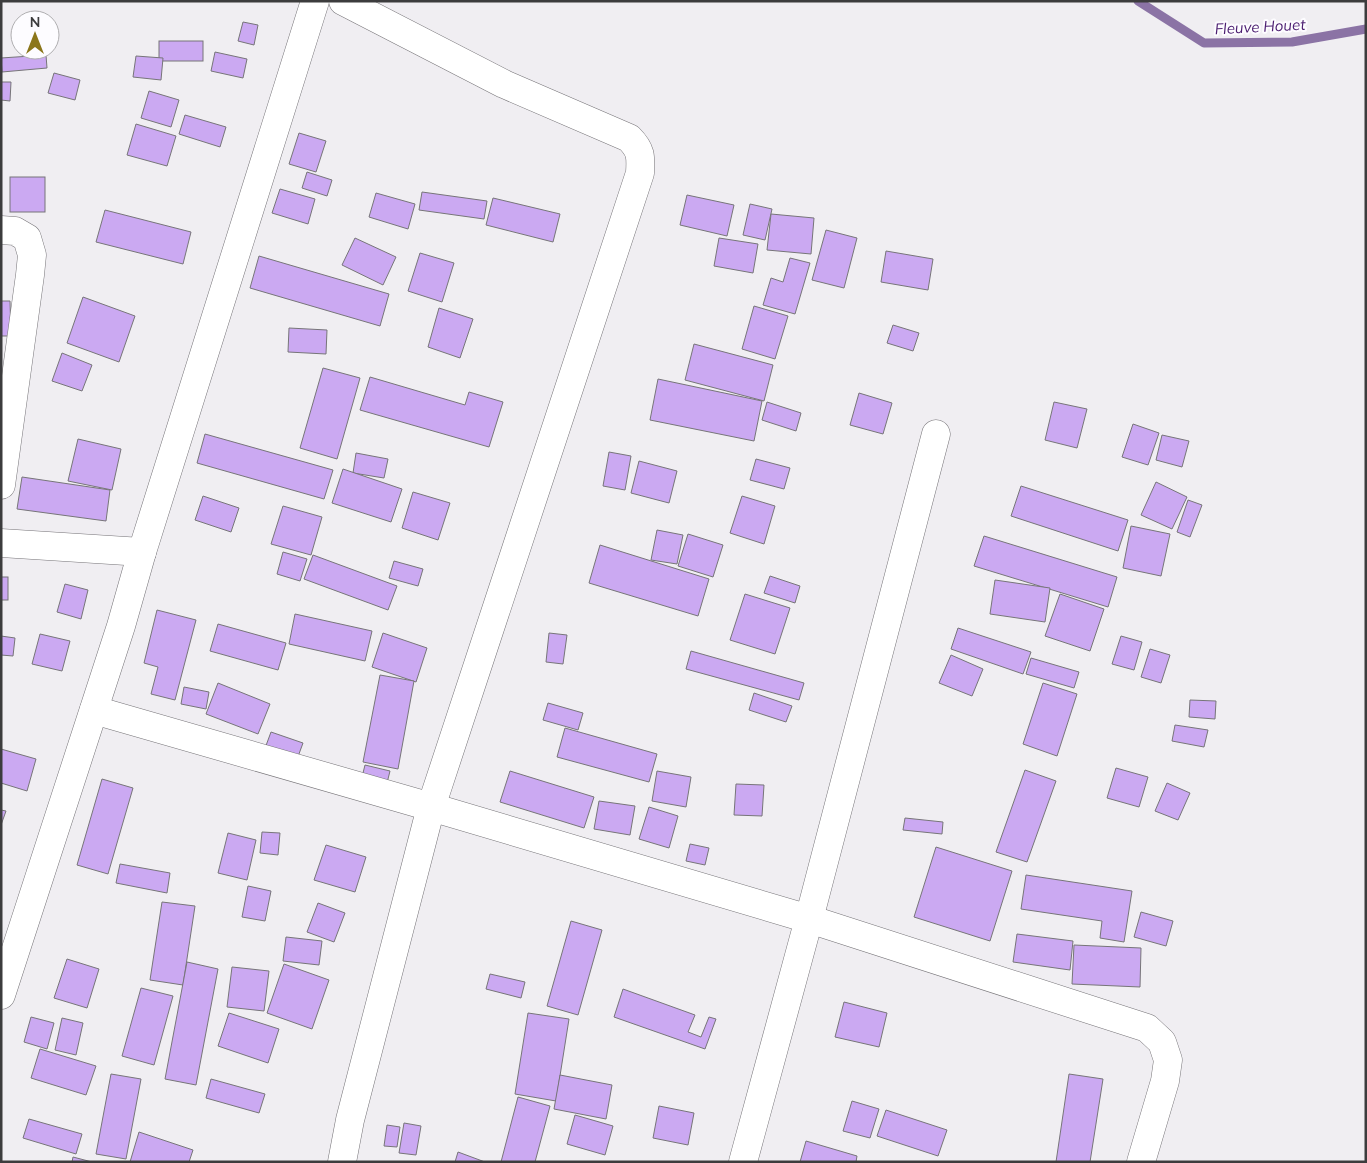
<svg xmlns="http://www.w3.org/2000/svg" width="1367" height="1163" font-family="Mulish,sans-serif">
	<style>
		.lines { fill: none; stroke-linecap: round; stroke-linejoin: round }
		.stream { stroke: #8b73a5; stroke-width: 9 }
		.building { fill: #cba9f2; stroke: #777579 }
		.minor-casing { stroke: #767478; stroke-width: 29 }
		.minor { stroke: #fff; stroke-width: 28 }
		.labels { text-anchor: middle; stroke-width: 4; stroke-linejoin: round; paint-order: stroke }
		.water-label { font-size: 15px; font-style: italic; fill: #4b1d70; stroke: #fdfcff }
	</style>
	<rect width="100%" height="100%" fill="#f0eef2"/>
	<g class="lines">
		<path class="stream" d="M 1138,1 L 1204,43 L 1292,42 L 1366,29"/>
	</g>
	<g class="building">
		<path d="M 243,22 L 258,25 L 254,45 L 238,41 Z"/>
		<rect x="159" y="41" width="44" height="20"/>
		<path d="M 215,52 L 247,59 L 243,78 L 211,71 Z"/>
		<path d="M 46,55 L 47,68 L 2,72 L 1,58 Z"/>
		<path d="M 136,56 L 163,58 L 161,80 L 133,77 Z"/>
		<path d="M 54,73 L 80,80 L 75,100 L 48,93 Z"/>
		<path d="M 1,82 L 11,82 L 10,101 L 1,100 Z"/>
		<path d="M 149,91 L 179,100 L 171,127 L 141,118 Z"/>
		<path d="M 185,115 L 226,127 L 220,147 L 179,134 Z"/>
		<path d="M 136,124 L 176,136 L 167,166 L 127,155 Z"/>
		<path d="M 299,133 L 326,141 L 316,172 L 289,164 Z"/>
		<path d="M 307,172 L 332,180 L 327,196 L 302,188 Z"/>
		<rect x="10" y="177" width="35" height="35"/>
		<path d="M 280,189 L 315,199 L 308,224 L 272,213 Z"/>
		<path d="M 422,192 L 487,201 L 484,219 L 419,210 Z"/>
		<path d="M 376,193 L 415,204 L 408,229 L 369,217 Z"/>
		<path d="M 687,195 L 734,205 L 727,236 L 680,225 Z"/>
		<path d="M 493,198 L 560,214 L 553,242 L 486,225 Z"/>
		<path d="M 750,204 L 772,209 L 765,240 L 743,235 Z"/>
		<path d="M 105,210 L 191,232 L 183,264 L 96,242 Z"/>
		<path d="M 771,214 L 814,218 L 811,254 L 767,250 Z"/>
		<path d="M 826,230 L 857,238 L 844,288 L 812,280 Z"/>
		<path d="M 355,238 L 396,257 L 383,285 L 342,265 Z"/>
		<path d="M 719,238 L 758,244 L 753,273 L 714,266 Z"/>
		<path d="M 886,251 L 933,259 L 928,290 L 881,282 Z"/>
		<path d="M 420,253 L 454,263 L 442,302 L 408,291 Z"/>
		<path d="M 259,256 L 389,294 L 380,326 L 250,288 Z"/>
		<path d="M 790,258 L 810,263 L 795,314 L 763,305 L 771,278 L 783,282 Z"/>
		<path d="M 83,297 L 135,316 L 119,362 L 67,343 Z"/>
		<path d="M 1,301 L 10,301 L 11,336 L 1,336 Z"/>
		<path d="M 754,306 L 788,316 L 775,359 L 742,349 Z"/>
		<path d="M 439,308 L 473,319 L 460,358 L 428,347 Z"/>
		<path d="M 893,325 L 919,333 L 913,351 L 887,343 Z"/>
		<path d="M 289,328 L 327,330 L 326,354 L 288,352 Z"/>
		<path d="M 694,344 L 773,365 L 764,401 L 685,380 Z"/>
		<path d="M 62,353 L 92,365 L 82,391 L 52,381 Z"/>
		<path d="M 323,368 L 360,378 L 337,459 L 300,448 Z"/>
		<path d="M 370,377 L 465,405 L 469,392 L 503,402 L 489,447 L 360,410 Z"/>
		<path d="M 658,379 L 762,401 L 754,441 L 650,420 Z"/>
		<path d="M 859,393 L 892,403 L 883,434 L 850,425 Z"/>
		<path d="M 767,402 L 801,413 L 796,431 L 762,420 Z"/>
		<path d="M 1054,402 L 1087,409 L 1077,448 L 1045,440 Z"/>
		<path d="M 1133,424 L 1159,433 L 1148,465 L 1122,457 Z"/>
		<path d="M 205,434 L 333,470 L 324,499 L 197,463 Z"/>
		<path d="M 1162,435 L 1189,441 L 1182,467 L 1156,460 Z"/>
		<path d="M 78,439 L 121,449 L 112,490 L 68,481 Z"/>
		<path d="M 609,452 L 631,456 L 625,490 L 603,486 Z"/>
		<path d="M 356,453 L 388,459 L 384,478 L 353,473 Z"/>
		<path d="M 756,459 L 790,468 L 784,489 L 750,480 Z"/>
		<path d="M 639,461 L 677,471 L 669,503 L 631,493 Z"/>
		<path d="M 343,469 L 402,489 L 391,522 L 332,503 Z"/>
		<path d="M 22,477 L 110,490 L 106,521 L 17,509 Z"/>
		<path d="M 1156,482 L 1187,497 L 1172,529 L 1141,515 Z"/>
		<path d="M 1021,486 L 1128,520 L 1118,551 L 1011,516 Z"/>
		<path d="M 413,492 L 450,503 L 438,540 L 402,528 Z"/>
		<path d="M 203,496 L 239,508 L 231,532 L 195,520 Z"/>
		<path d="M 742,496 L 775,506 L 764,544 L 730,533 Z"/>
		<path d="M 1188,500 L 1202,505 L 1190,537 L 1177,532 Z"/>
		<path d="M 283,506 L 322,517 L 311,555 L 271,544 Z"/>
		<path d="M 1131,526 L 1170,534 L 1161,576 L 1123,568 Z"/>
		<path d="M 657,530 L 683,535 L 677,564 L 651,560 Z"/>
		<path d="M 688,534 L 723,545 L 713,577 L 678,566 Z"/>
		<path d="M 984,536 L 1117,577 L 1108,607 L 974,566 Z"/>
		<path d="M 600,545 L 709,579 L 698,616 L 589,583 Z"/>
		<path d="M 283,552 L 307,559 L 300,581 L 277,574 Z"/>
		<path d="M 313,555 L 397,586 L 388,610 L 304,579 Z"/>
		<path d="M 394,561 L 423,569 L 418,586 L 389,578 Z"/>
		<path d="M 770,576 L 800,586 L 795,603 L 764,593 Z"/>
		<rect x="1" y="577" width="7" height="23"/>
		<path d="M 995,580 L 1050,588 L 1045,622 L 990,614 Z"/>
		<path d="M 65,584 L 88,590 L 81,619 L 57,612 Z"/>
		<path d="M 745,594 L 790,608 L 775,654 L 730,640 Z"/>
		<path d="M 1060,594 L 1104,609 L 1090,651 L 1045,636 Z"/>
		<path d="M 157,610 L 196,620 L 175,700 L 151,694 L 158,667 L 144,663 Z"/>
		<path d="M 295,614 L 372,631 L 365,661 L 289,644 Z"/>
		<path d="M 218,624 L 286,643 L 278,670 L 210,651 Z"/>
		<path d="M 958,628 L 1031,652 L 1023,674 L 951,649 Z"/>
		<path d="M 383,633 L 427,648 L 416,682 L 372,667 Z"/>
		<path d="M 549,633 L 567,635 L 563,664 L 546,662 Z"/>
		<path d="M 40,634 L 70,641 L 62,671 L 32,664 Z"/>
		<path d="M 1,636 L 15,638 L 13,656 L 1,655 Z"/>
		<path d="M 1121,636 L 1142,642 L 1134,670 L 1112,664 Z"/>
		<path d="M 1150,649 L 1170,655 L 1161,683 L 1141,677 Z"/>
		<path d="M 691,651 L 804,683 L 799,700 L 686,669 Z"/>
		<path d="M 951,655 L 983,669 L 972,696 L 939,683 Z"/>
		<path d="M 1031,658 L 1079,672 L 1074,688 L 1026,674 Z"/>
		<path d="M 380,675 L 414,681 L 398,769 L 363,762 Z"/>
		<path d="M 218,683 L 270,704 L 258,734 L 206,714 Z"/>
		<path d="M 1043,683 L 1077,694 L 1057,756 L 1023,744 Z"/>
		<path d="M 184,687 L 209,692 L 206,709 L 181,704 Z"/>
		<path d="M 754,693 L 792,706 L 786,722 L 749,710 Z"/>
		<path d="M 1190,700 L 1216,701 L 1215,719 L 1189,717 Z"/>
		<path d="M 548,703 L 583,713 L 578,730 L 543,720 Z"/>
		<path d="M 1175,725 L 1208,730 L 1204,747 L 1172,741 Z"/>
		<path d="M 565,728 L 657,754 L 649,782 L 557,757 Z"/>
		<path d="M 271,732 L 303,743 L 296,762 L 264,751 Z"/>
		<path d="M 1,749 L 36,759 L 27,791 L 1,783 Z"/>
		<path d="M 365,765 L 390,771 L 387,783 L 362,777 Z"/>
		<path d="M 1116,768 L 1148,777 L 1139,807 L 1107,798 Z"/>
		<path d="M 1025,770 L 1056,781 L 1027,862 L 996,852 Z"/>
		<path d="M 510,771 L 594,797 L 584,828 L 500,802 Z"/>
		<path d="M 657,771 L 691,777 L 686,807 L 652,801 Z"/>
		<path d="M 102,779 L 133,788 L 108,874 L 77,865 Z"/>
		<path d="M 1167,783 L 1190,793 L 1178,820 L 1155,811 Z"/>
		<path d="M 736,784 L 764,785 L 762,816 L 734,815 Z"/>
		<path d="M 599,801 L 635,806 L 630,835 L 594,829 Z"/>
		<path d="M 649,807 L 678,816 L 669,848 L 639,839 Z"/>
		<path d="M 1,810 L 6,811 L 1,825 Z"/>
		<path d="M 905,818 L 943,822 L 942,834 L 903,830 Z"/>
		<path d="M 262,832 L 280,833 L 278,855 L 260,853 Z"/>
		<path d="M 228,833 L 256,840 L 247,880 L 218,873 Z"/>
		<path d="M 690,844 L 709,848 L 705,865 L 686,861 Z"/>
		<path d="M 326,845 L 366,857 L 355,892 L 314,880 Z"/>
		<path d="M 936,847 L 1012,871 L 990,941 L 914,917 Z"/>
		<path d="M 120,864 L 170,873 L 167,893 L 116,883 Z"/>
		<path d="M 1026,875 L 1132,891 L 1124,942 L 1100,938 L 1102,921 L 1021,909 Z"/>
		<path d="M 248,886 L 271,891 L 265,921 L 242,917 Z"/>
		<path d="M 162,902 L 195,906 L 183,985 L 150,980 Z"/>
		<path d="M 318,903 L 345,913 L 334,942 L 307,932 Z"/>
		<path d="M 1141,912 L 1173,921 L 1166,946 L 1134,937 Z"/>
		<path d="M 571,921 L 602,930 L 578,1015 L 547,1006 Z"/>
		<path d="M 1017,934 L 1073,941 L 1070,970 L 1013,962 Z"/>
		<path d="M 286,937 L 322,941 L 319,965 L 283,961 Z"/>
		<path d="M 1074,945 L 1141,948 L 1140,987 L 1072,984 Z"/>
		<path d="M 67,959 L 99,969 L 87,1008 L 54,998 Z"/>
		<path d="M 187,962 L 218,969 L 196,1085 L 165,1079 Z"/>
		<path d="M 284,964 L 329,980 L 312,1029 L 267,1013 Z"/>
		<path d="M 232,967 L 269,971 L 264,1011 L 227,1007 Z"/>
		<path d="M 490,974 L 525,982 L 521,998 L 486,989 Z"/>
		<path d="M 141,988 L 173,996 L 154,1065 L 122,1056 Z"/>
		<path d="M 623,989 L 695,1015 L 688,1032 L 701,1037 L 709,1017 L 716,1019 L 705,1049 L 614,1017 Z"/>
		<path d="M 844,1002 L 887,1013 L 879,1047 L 835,1037 Z"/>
		<path d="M 229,1013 L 279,1029 L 268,1063 L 218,1046 Z"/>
		<path d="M 528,1013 L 569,1019 L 556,1101 L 515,1094 Z"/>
		<path d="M 31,1017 L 54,1023 L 47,1049 L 24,1042 Z"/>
		<path d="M 62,1018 L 83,1023 L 76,1055 L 55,1050 Z"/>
		<path d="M 40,1049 L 96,1066 L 86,1095 L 31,1078 Z"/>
		<path d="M 111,1074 L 141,1079 L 126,1159 L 96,1154 Z"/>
		<path d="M 1069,1074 L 1103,1079 L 1090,1162 L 1056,1162 Z"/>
		<path d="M 560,1075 L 612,1085 L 606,1119 L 554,1109 Z"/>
		<path d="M 211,1079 L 265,1094 L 259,1113 L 206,1098 Z"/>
		<path d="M 518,1097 L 550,1106 L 535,1162 L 501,1162 Z"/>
		<path d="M 852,1101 L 879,1109 L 870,1138 L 843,1131 Z"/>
		<path d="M 659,1106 L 694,1113 L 688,1145 L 653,1138 Z"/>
		<path d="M 886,1110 L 947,1130 L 938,1156 L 877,1136 Z"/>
		<path d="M 575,1115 L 613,1126 L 605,1155 L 567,1144 Z"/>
		<path d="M 29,1119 L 82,1134 L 76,1154 L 23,1138 Z"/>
		<path d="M 404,1123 L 421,1126 L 416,1155 L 399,1153 Z"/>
		<path d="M 387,1125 L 400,1127 L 397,1147 L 384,1146 Z"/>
		<path d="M 139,1132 L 193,1150 L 189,1162 L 130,1162 Z"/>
		<path d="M 806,1141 L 857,1156 L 856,1162 L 800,1162 Z"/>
		<path d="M 458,1152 L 485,1162 L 455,1162 Z"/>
		<path d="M 73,1157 L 92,1162 L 72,1162 Z"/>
	</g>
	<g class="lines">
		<defs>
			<g id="minor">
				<path d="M 1,230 L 15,231 L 27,238 L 32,255 L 30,275 L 1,485"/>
				<path d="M 1,543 L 142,552"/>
				<path d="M 94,710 L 431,807 L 809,919 L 1147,1028 L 1162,1042 L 1168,1060 L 1165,1081 L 1141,1162"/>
				<path d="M 1,995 L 121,626 L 142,552 L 315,1"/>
				<path d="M 342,1162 L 350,1120 L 431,807 L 640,173 C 641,156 641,150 629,138 L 504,84 L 343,1"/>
				<path d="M 743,1162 L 809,919 L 936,434"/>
			</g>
		</defs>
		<use href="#minor" class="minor-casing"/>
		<use href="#minor" class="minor"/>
	</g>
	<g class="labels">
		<g class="water-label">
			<text transform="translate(1260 27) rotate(-3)" y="5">Fleuve Houet</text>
		</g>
	</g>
	<rect width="1367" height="1163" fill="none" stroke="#3c3c3d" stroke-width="5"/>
	<g transform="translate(35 35)"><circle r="24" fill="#fdfcff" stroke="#b0afb1"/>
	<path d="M0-4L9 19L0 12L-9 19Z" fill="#8b761a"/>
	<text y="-8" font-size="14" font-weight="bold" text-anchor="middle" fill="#3c3c3d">N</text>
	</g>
</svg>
